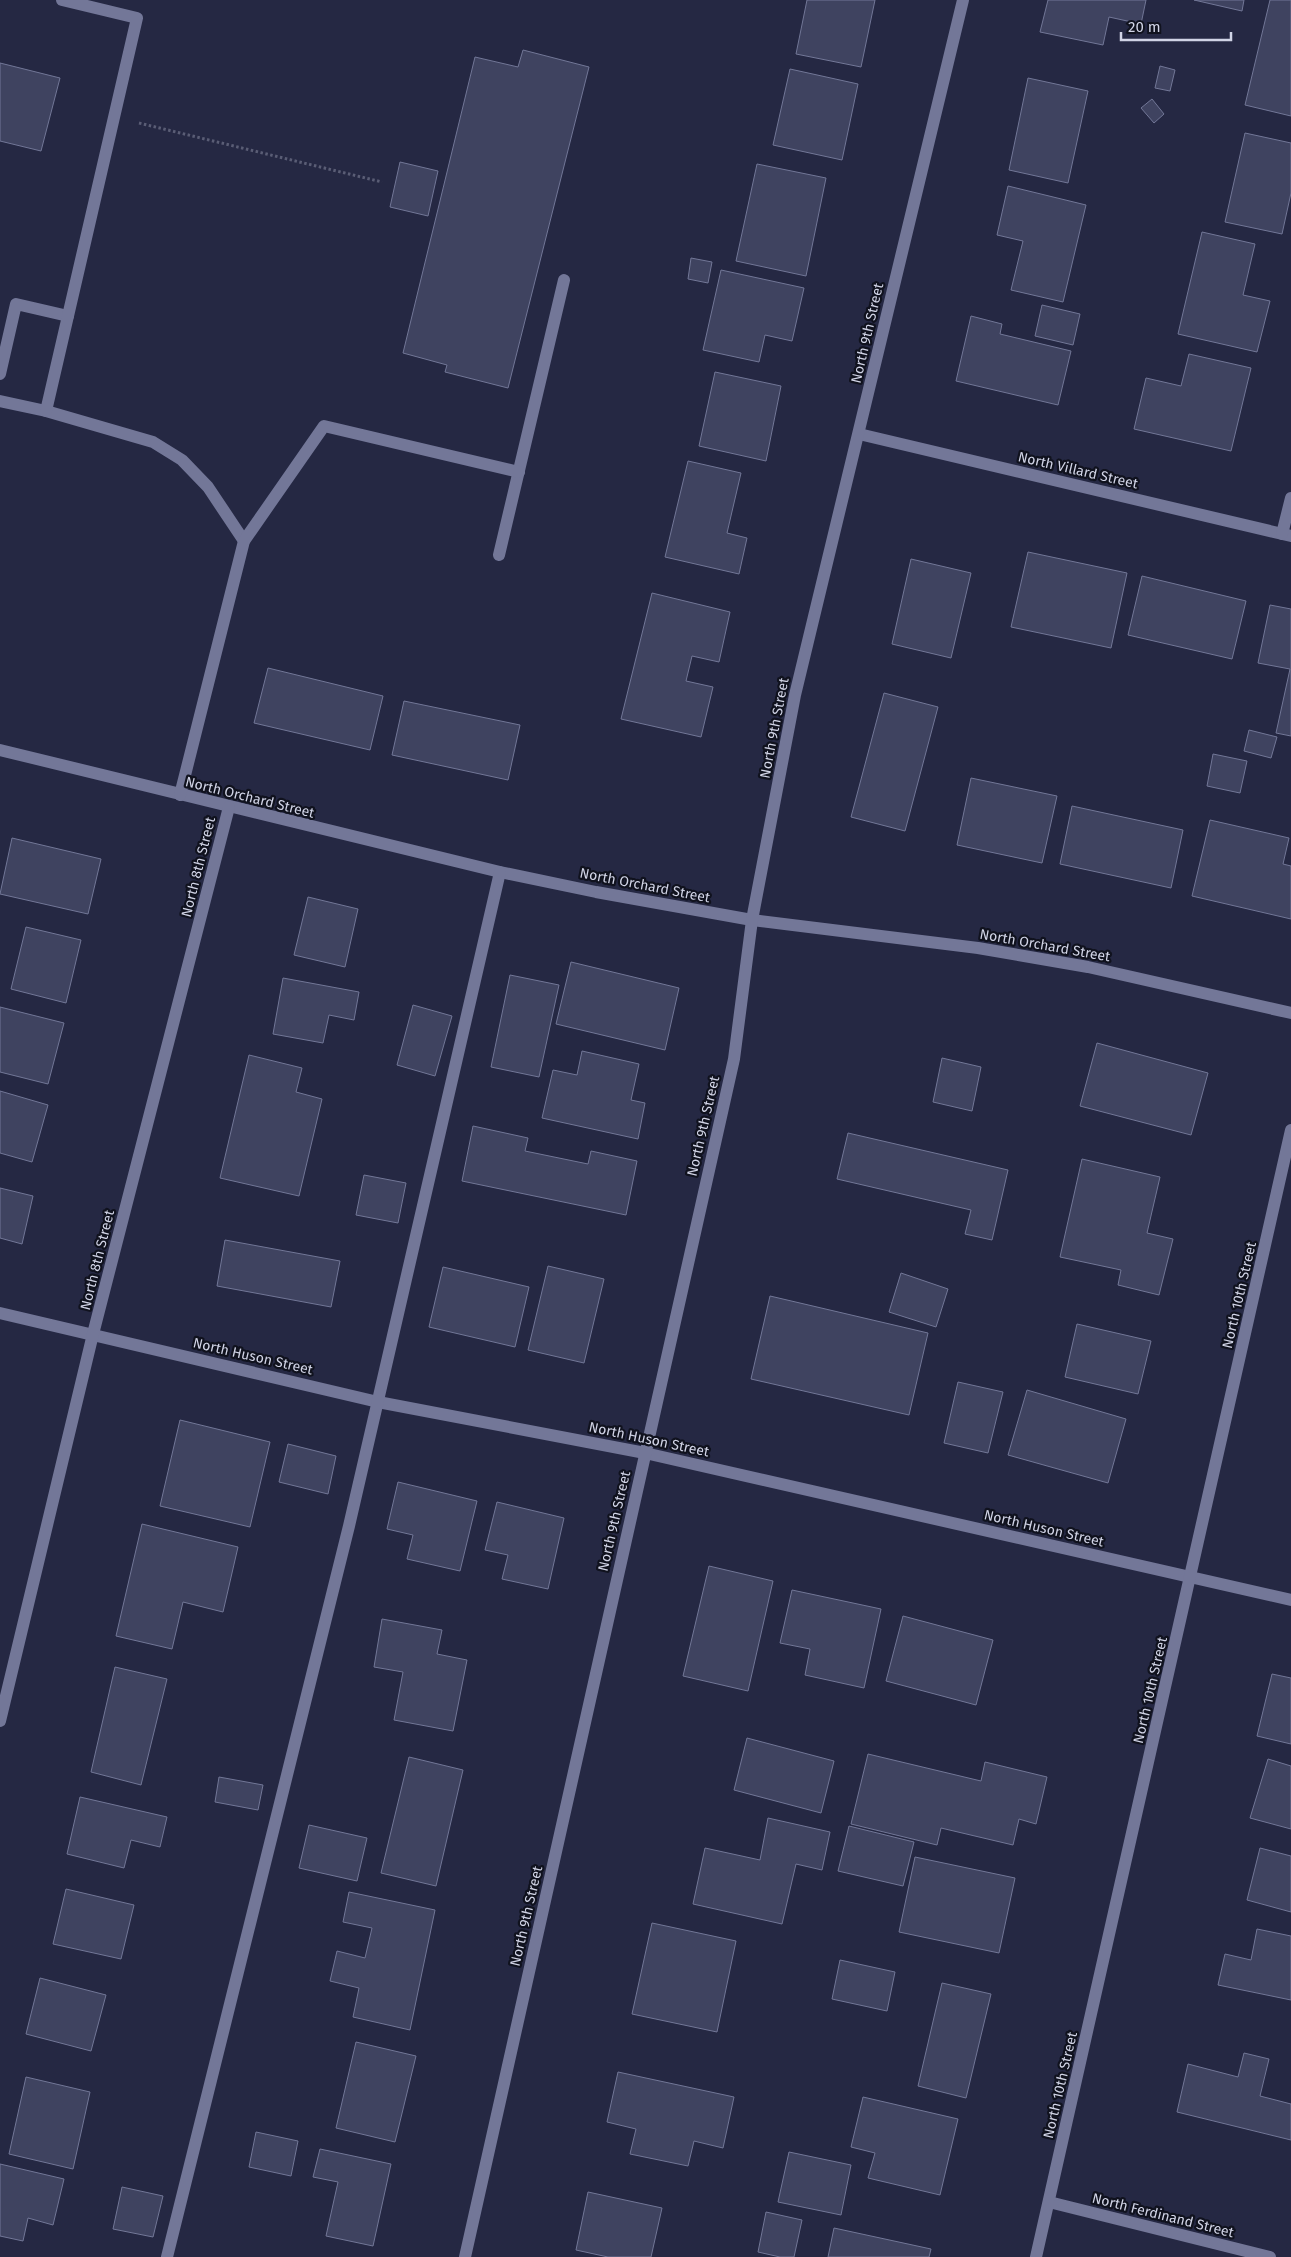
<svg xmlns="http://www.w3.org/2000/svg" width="1291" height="2257" font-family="'Fira Sans',sans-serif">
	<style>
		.building { fill: #3f4360; stroke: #727797 }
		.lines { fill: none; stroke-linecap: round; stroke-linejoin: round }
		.path { stroke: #5a5d75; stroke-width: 3; stroke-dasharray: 2.5 2.5; stroke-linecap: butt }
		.minor { stroke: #737798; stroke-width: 12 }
		.labels { text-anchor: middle; stroke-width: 4.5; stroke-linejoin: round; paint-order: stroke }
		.street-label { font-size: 14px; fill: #d1d4e6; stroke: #10121e }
	</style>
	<rect width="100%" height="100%" fill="#252843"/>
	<g class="building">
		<path d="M 807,0 L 875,0 L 861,67 L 796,54 Z"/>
		<path d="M 1048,0 L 1146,0 L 1141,24 L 1109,17 L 1103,45 L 1040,32 Z"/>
		<path d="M 1194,0 L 1244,0 L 1242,11 Z"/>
		<path d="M 1270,0 L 1291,0 L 1291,116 L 1245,105 Z"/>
		<path d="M 523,50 L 589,67 L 508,388 L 445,372 L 447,365 L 403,353 L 475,57 L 518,67 Z"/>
		<path d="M 0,63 L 60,78 L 41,151 L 0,141 Z"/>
		<path d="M 1160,66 L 1175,70 L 1170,91 L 1155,88 Z"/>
		<path d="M 790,69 L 858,84 L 842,160 L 773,145 Z"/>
		<path d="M 1028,78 L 1088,91 L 1068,183 L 1009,170 Z"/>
		<path d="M 1152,99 L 1164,114 L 1154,123 L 1141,108 Z"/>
		<path d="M 1245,133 L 1291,143 L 1291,193 L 1282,234 L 1225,222 Z"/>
		<path d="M 400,162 L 438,171 L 428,216 L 390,207 Z"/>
		<path d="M 757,164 L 826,178 L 806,276 L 736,261 Z"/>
		<path d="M 1008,186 L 1086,205 L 1063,302 L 1011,290 L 1023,241 L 997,235 Z"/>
		<path d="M 1202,232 L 1255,244 L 1243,295 L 1270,301 L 1257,352 L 1178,334 Z"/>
		<path d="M 691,258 L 712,262 L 708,283 L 688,279 Z"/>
		<path d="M 721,270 L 804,288 L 792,341 L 765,335 L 759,362 L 703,350 Z"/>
		<path d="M 1042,305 L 1080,314 L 1073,345 L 1035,336 Z"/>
		<path d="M 971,316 L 1002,324 L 1000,334 L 1071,351 L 1058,405 L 956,381 Z"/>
		<path d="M 1189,354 L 1251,368 L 1231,451 L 1134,429 L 1146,378 L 1181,386 Z"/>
		<path d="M 715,372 L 781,386 L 766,461 L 699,446 Z"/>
		<path d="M 688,461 L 741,473 L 727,533 L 747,538 L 739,574 L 665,557 Z"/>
		<path d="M 1028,552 L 1127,573 L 1111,648 L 1011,627 Z"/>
		<path d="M 911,559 L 971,573 L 951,658 L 892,644 Z"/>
		<path d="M 1142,576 L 1246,601 L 1232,659 L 1128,635 Z"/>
		<path d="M 652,593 L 730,612 L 719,662 L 692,656 L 686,681 L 713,687 L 701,737 L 621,719 Z"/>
		<path d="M 1270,605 L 1291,609 L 1291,736 L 1276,733 L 1290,669 L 1258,663 Z"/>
		<path d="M 268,668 L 383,696 L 370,750 L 254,723 Z"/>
		<path d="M 884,693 L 938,707 L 905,831 L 851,817 Z"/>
		<path d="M 404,701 L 520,725 L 508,780 L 392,755 Z"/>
		<path d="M 1249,730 L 1277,737 L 1271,758 L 1244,751 Z"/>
		<path d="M 1213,754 L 1247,761 L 1240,793 L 1207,786 Z"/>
		<path d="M 971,778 L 1057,796 L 1042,863 L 957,845 Z"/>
		<path d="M 1072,806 L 1183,830 L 1171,888 L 1060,864 Z"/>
		<path d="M 1210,820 L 1289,838 L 1283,864 L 1291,866 L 1291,919 L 1192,896 Z"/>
		<path d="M 12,838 L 101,859 L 88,914 L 0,894 Z"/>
		<path d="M 308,897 L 358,909 L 345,967 L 294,955 Z"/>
		<path d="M 26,927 L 81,940 L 66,1003 L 11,989 Z"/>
		<path d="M 571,962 L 679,988 L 665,1050 L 556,1024 Z"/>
		<path d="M 510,975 L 559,985 L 539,1077 L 491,1067 Z"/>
		<path d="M 283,978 L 359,992 L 354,1020 L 329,1015 L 323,1043 L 273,1034 Z"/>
		<path d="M 413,1005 L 452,1016 L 435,1076 L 397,1065 Z"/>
		<path d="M 0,1007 L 64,1023 L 48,1084 L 0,1072 Z"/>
		<path d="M 1097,1043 L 1208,1073 L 1191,1135 L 1080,1106 Z"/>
		<path d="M 582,1051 L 639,1064 L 631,1100 L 645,1103 L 638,1139 L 542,1118 L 553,1070 L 577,1075 Z"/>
		<path d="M 249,1055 L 302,1068 L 296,1092 L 322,1099 L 299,1196 L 220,1178 Z"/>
		<path d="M 942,1058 L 981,1067 L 972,1111 L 933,1102 Z"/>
		<path d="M 0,1091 L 48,1105 L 32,1162 L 0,1153 Z"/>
		<path d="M 473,1126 L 528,1138 L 525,1151 L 588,1164 L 591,1151 L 637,1161 L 626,1215 L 462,1181 Z"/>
		<path d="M 848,1133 L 1008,1170 L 992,1240 L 965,1234 L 971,1210 L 837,1179 Z"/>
		<path d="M 1082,1159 L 1160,1177 L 1147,1233 L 1173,1239 L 1159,1295 L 1118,1285 L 1121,1270 L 1060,1257 Z"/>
		<path d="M 364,1175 L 406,1183 L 398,1223 L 356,1215 Z"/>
		<path d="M 0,1188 L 33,1196 L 22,1244 L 0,1238 Z"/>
		<path d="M 225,1240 L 340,1261 L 331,1307 L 217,1286 Z"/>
		<path d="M 548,1266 L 604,1279 L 584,1363 L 528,1350 Z"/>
		<path d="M 443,1267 L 529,1287 L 515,1347 L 429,1327 Z"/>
		<path d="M 901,1273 L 948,1289 L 936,1327 L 889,1312 Z"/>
		<path d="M 770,1296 L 928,1333 L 909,1415 L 751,1379 Z"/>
		<path d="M 1077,1324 L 1151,1341 L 1138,1394 L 1065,1377 Z"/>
		<path d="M 958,1382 L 1003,1392 L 988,1453 L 944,1443 Z"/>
		<path d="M 1027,1390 L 1126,1419 L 1108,1483 L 1008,1455 Z"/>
		<path d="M 180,1420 L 270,1442 L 250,1527 L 160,1506 Z"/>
		<path d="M 288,1444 L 336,1456 L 328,1494 L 279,1482 Z"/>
		<path d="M 398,1482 L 477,1501 L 460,1571 L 407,1559 L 413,1535 L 387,1529 Z"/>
		<path d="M 497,1502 L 564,1518 L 548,1589 L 502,1579 L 508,1555 L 485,1550 Z"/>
		<path d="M 142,1524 L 238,1547 L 223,1612 L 183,1602 L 172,1649 L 116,1636 Z"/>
		<path d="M 709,1566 L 773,1581 L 748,1691 L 683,1676 Z"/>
		<path d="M 792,1590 L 881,1609 L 864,1688 L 805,1675 L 810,1649 L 780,1643 Z"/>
		<path d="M 903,1616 L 993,1640 L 976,1705 L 886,1681 Z"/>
		<path d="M 382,1619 L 442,1630 L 437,1654 L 467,1660 L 453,1731 L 394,1720 L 403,1672 L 374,1667 Z"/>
		<path d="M 115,1667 L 167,1679 L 141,1785 L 91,1772 Z"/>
		<path d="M 1272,1674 L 1291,1678 L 1291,1744 L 1257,1736 Z"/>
		<path d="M 747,1738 L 834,1761 L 821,1813 L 734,1790 Z"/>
		<path d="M 868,1754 L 981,1781 L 985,1762 L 1047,1777 L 1036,1824 L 1019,1819 L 1013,1845 L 941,1828 L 937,1845 L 851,1824 Z"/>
		<path d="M 409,1757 L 463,1770 L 436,1886 L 381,1873 Z"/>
		<path d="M 1268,1759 L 1291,1766 L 1291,1829 L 1250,1818 Z"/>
		<path d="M 219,1777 L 263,1785 L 258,1810 L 215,1802 Z"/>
		<path d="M 80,1797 L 167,1817 L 160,1847 L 131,1840 L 124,1868 L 67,1854 Z"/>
		<path d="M 768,1818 L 830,1832 L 822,1870 L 796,1864 L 782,1924 L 693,1904 L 705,1848 L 760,1860 Z"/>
		<path d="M 309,1825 L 367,1838 L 357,1881 L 299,1868 Z"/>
		<path d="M 849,1826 L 914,1842 L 903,1886 L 838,1871 Z"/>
		<path d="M 1260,1848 L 1291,1856 L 1291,1912 L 1247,1900 Z"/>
		<path d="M 915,1857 L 1015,1878 L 999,1953 L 899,1932 Z"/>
		<path d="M 66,1889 L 134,1905 L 121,1959 L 53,1944 Z"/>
		<path d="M 349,1892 L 435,1910 L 410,2030 L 353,2017 L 359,1988 L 330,1981 L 337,1951 L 365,1958 L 372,1928 L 343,1922 Z"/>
		<path d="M 652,1923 L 736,1941 L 717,2032 L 632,2014 Z"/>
		<path d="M 1257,1929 L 1291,1936 L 1291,2000 L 1218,1985 L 1225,1954 L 1251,1960 Z"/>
		<path d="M 840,1960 L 895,1972 L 887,2011 L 832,1999 Z"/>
		<path d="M 40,1978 L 106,1995 L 91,2051 L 26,2034 Z"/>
		<path d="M 942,1983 L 991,1994 L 966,2098 L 918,2086 Z"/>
		<path d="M 356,2042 L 416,2056 L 395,2142 L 336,2128 Z"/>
		<path d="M 1244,2053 L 1269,2059 L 1260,2096 L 1291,2104 L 1291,2140 L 1177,2112 L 1188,2064 L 1238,2077 Z"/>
		<path d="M 618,2072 L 734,2097 L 723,2148 L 694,2141 L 688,2166 L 630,2154 L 636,2129 L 607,2122 Z"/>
		<path d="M 26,2077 L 90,2092 L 73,2169 L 9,2154 Z"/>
		<path d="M 863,2097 L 958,2119 L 940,2195 L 868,2178 L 875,2153 L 851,2147 Z"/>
		<path d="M 256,2132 L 298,2141 L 291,2176 L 249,2167 Z"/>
		<path d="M 320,2149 L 391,2164 L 373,2246 L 326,2236 L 338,2182 L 313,2177 Z"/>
		<path d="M 789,2152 L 851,2165 L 841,2215 L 778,2202 Z"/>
		<path d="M 0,2164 L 64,2179 L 53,2225 L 28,2218 L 23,2241 L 0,2236 Z"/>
		<path d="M 122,2187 L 163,2196 L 153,2237 L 113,2229 Z"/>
		<path d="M 588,2192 L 662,2208 L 651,2257 L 608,2257 L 576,2250 Z"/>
		<path d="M 766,2212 L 802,2220 L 794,2257 L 780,2257 L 758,2252 Z"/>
		<path d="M 834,2228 L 931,2249 L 929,2257 L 828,2257 Z"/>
	</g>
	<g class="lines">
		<path class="path" d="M 139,123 L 382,182"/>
		<g class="minor">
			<path d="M 0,374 L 16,304 L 68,316"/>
			<path d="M 0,401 L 46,411 L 153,442 L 182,460 L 208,487 L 244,541"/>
			<path d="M 46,411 L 137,18 L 62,0"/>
			<path d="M 859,434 L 1291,536"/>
			<path d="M 1282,534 L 1291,498"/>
			<path d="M 499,555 L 564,280"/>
			<path d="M 0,750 L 500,872 L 596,892 L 752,920 L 978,948 L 1088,967 L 1291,1013"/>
			<path d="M 180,795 L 244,541 L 324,426 L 519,472"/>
			<path d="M 0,1313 L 378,1402 L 645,1453 L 1291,1600"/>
			<path d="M 0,1721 L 93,1334 L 229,807"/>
			<path d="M 1049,2202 L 1270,2257"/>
			<path d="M 167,2257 L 349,1526 L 500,872"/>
			<path d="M 465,2257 L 734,1059 L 752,920 L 795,695 L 963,0"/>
			<path d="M 1036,2257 L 1291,1130"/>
		</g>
	</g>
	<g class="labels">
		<g class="street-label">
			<text transform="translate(867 333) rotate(-77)" y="5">North 9th Street</text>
			<text transform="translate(1078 470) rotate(13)" y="5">North Villard Street</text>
			<text transform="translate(774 728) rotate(-79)" y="5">North 9th Street</text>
			<text transform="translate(250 797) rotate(14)" y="5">North Orchard Street</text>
			<text transform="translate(198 867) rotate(-76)" y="5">North 8th Street</text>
			<text transform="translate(645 885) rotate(11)" y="5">North Orchard Street</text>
			<text transform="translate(1045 945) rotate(10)" y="5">North Orchard Street</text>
			<text transform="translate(703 1126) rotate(-77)" y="5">North 9th Street</text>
			<text transform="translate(97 1260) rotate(-76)" y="5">North 8th Street</text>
			<text transform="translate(1239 1295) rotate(-77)" y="5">North 10th Street</text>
			<text transform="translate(253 1356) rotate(13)" y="5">North Huson Street</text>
			<text transform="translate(649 1439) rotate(12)" y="5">North Huson Street</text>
			<text transform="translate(614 1521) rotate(-77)" y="5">North 9th Street</text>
			<text transform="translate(1044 1528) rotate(13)" y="5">North Huson Street</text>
			<text transform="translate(1150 1690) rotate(-77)" y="5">North 10th Street</text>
			<text transform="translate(526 1916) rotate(-77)" y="5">North 9th Street</text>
			<text transform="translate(1060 2085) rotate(-77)" y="5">North 10th Street</text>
			<text transform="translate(1163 2215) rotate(14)" y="5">North Ferdinand Street</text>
		</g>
	</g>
	<path d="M1121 32v8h110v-8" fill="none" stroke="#d1d4e6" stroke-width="2.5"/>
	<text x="1128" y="32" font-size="15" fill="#d1d4e6" stroke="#10121e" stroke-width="4" paint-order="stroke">20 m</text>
</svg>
